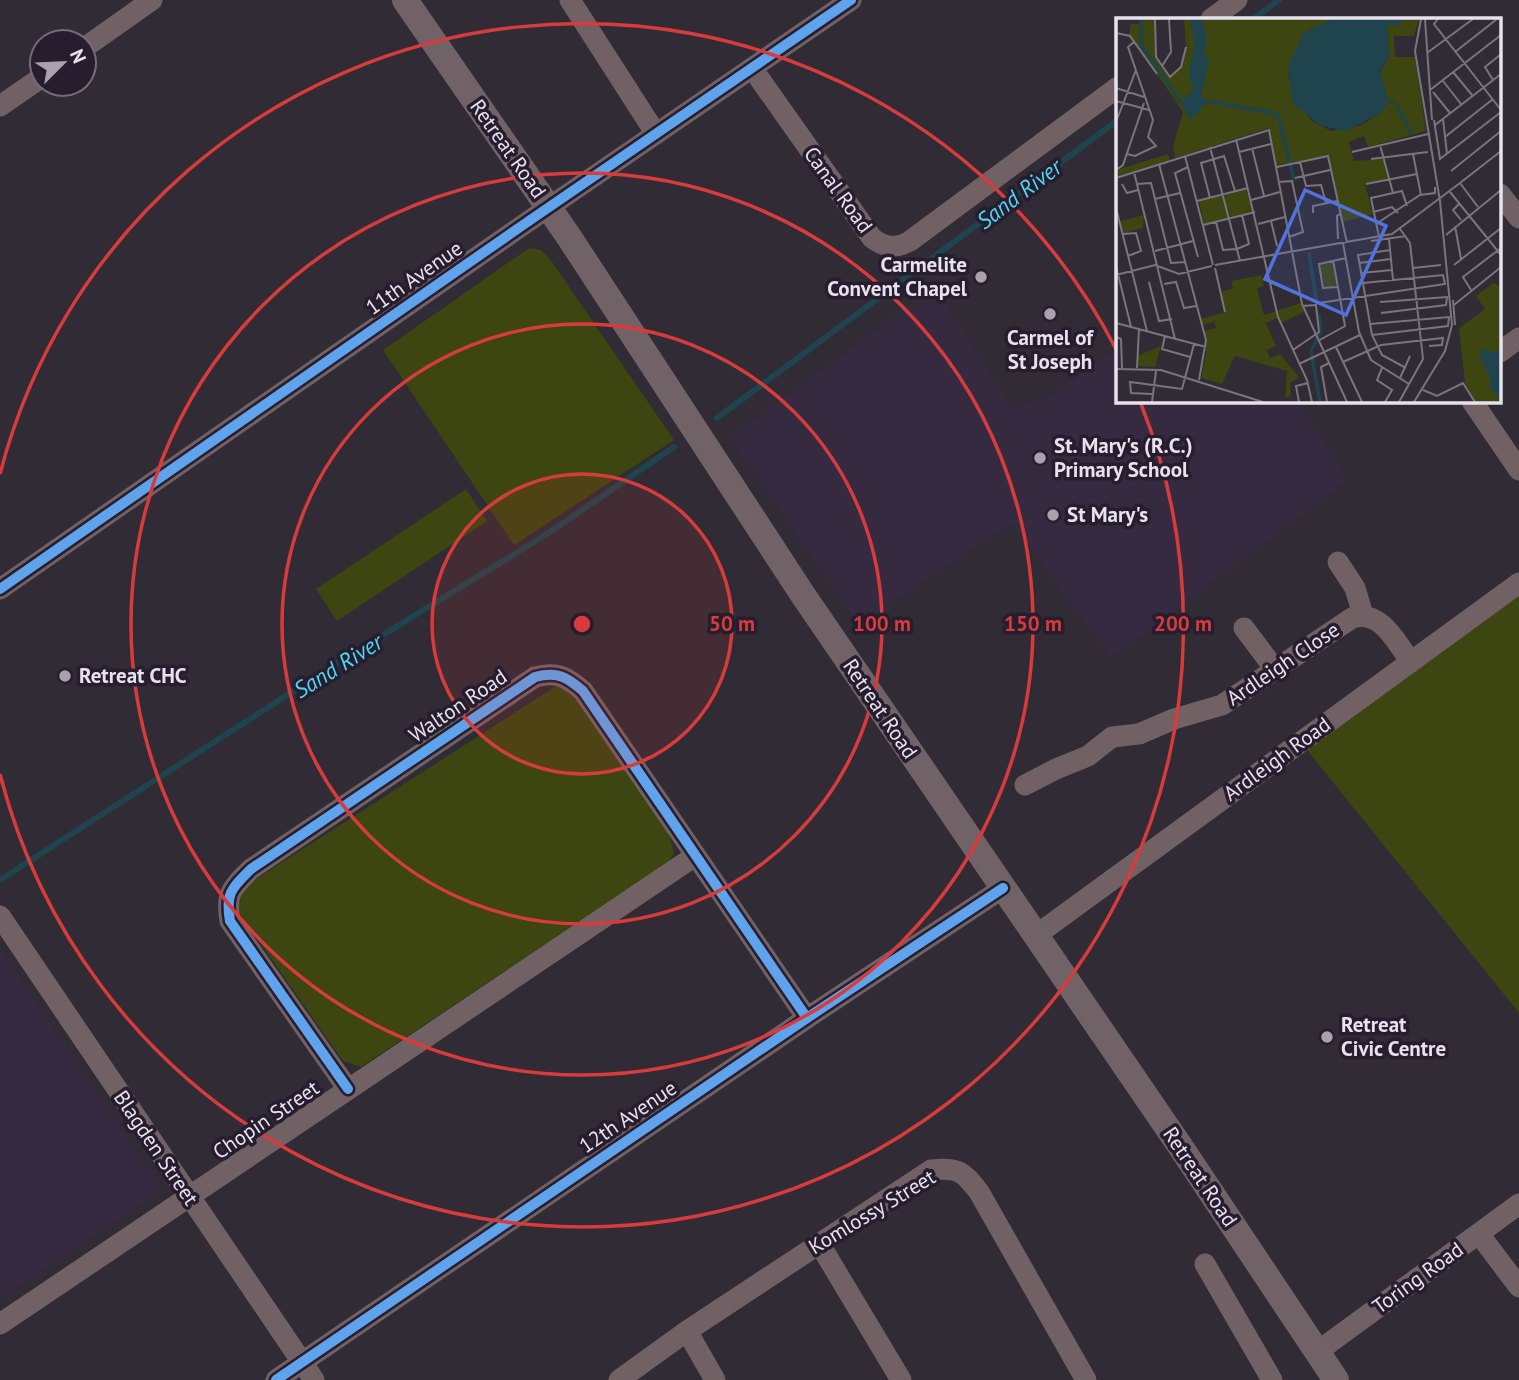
<svg xmlns="http://www.w3.org/2000/svg" width="1519" height="1380" font-family="'PT Sans',sans-serif">
	<style>
		.built { fill: #352a3f }
		.green { fill: #3d4510 }
		.lines { fill: none; stroke-linecap: round; stroke-linejoin: round }
		.stream { stroke: #1f444d; stroke-width: 6 }
		.minor { stroke: #726164; stroke-width: 21 }
		.major { stroke: #716267; stroke-width: 26 }
		.cycleway-casing { stroke: #261d2e; stroke-width: 15 }
		.cycleway { stroke: #60a3ed; stroke-width: 10 }
		.ring { fill: none; stroke: #d83b3c; stroke-width: 3.5 }
		.poi-dot { fill: #a8a2ad; stroke: #261d2e; stroke-width: 2.5 }
		.labels { text-anchor: middle; stroke-width: 7; stroke-linejoin: round; paint-order: stroke }
		.street-label { font-size: 21px; fill: #e8e2ee; stroke: #261d2e }
		.poi-label { font-size: 21px; font-weight: bold; fill: #e8e2ee; stroke: #261d2e; text-anchor: start }
		.water-label { font-size: 23px; font-style: italic; fill: #4ed9f3; stroke: #261d2e }
		.inset-river { fill: none; stroke: #1f444d; stroke-width: 3.5 }
		.inset-road { fill: none; stroke: #7a747e; stroke-width: 2 }
		.view { fill: #5073de; fill-opacity: 0.15; stroke: #5073de; stroke-width: 3.5 }
		.inset-edge { fill: none; stroke: #e8e2ee; stroke-width: 3.5 }
		.centre { fill: #d83b3c; stroke: #261d2e; stroke-width: 3.5 }
		.ring-label { font-size: 21px; text-anchor: middle; font-weight: bold; fill: #d83b3c; stroke: #261d2e; stroke-width: 7; stroke-linejoin: round; paint-order: stroke }
	</style>
	<rect width="100%" height="100%" fill="#302b34"/>
	<g class="built">
		<path d="M 935,287 L 1014,411 L 1033,399 L 1037,406 L 1118,346 L 1118,401 L 1298,401 L 1348,480 L 1111,658 L 1012,522 L 859,625 L 730,437 Z"/>
		<path d="M 0,948 L 162,1190 L 0,1300 Z"/>
	</g>
	<g class="green">
		<path d="M 529,248 L 541,250 L 550,259 L 674,440 L 514,545 L 383,350 Z"/>
		<path d="M 466,489 L 487,521 L 337,621 L 316,589 Z"/>
		<path d="M 1519,595 L 1519,1013 L 1307,750 Z"/>
		<path d="M 561,683 L 571,689 L 670,836 L 674,854 L 668,862 L 361,1067 L 343,1061 L 237,910 L 244,887 Z"/>
	</g>
	<g class="lines">
		<g class="stream">
			<path d="M 1253,19 L 1279,0"/>
			<path d="M 717,418 L 1118,120"/>
			<path d="M 0,880 L 326,670 L 547,534 L 674,447"/>
		</g>
		<g class="minor">
			<path d="M 570,0 L 656,134"/>
			<path d="M 1211,19 L 1237,0"/>
			<path d="M 84,48 L 152,0"/>
			<path d="M 752,68 L 872,238 C 885,248 896,249 910,241 L 1118,87"/>
			<path d="M 0,106 L 42,77"/>
			<path d="M 1500,194 L 1519,218"/>
			<path d="M 1500,352 L 1519,338"/>
			<path d="M 1472,401 L 1519,470"/>
			<path d="M 1338,562 L 1355,588 L 1363,615"/>
			<path d="M 0,589 L 523,225 L 851,0"/>
			<path d="M 1244,628 L 1274,668"/>
			<path d="M 1025,785 L 1056,769 L 1088,756 L 1112,737 L 1139,734 L 1174,719 L 1222,705 L 1352,618 C 1381,609 1396,642 1411,662"/>
			<path d="M 0,916 L 314,1380"/>
			<path d="M 1035,936 L 1519,583"/>
			<path d="M 348,1089 L 230,921 C 225,893 232,888 251,869 L 535,677 C 557,671 567,677 583,691 L 807,1018"/>
			<path d="M 1479,1234 L 1519,1287"/>
			<path d="M 819,1243 L 901,1380"/>
			<path d="M 1205,1264 L 1272,1380"/>
			<path d="M 0,1324 L 695,856"/>
			<path d="M 687,1331 L 715,1380"/>
			<path d="M 1317,1352 L 1519,1204"/>
			<path d="M 276,1380 L 807,1018 L 1003,888"/>
			<path d="M 619,1380 L 687,1331 L 931,1170 C 958,1167 963,1171 979,1192 L 1086,1380"/>
		</g>
		<path class="major" d="M 405,0 L 569,237 L 803,595 L 1180,1146 L 1336,1380"/>
		<defs>
			<g id="cycleway">
				<path d="M 0,589 L 523,225 L 851,0"/>
				<path d="M 348,1089 L 230,921 C 225,893 232,888 251,869 L 535,677 C 557,671 567,677 583,691 L 807,1018"/>
				<path d="M 276,1380 L 807,1018 L 1003,888"/>
			</g>
		</defs>
		<use href="#cycleway" class="cycleway-casing"/>
		<use href="#cycleway" class="cycleway"/>
	</g>
	<circle cx="582" cy="624" r="150" fill="#d83b3c" fill-opacity=".12"/>
	<g class="ring">
		<circle cx="582" cy="624" r="150"/>
		<circle cx="582" cy="624" r="300"/>
		<circle cx="582" cy="624" r="451"/>
		<path d="M0 474A601 601 0 0 1 1117 351M1141 404A601 601 0 1 1 0 774"/>
	</g>
	<g class="poi-dot">
		<circle cx="981" cy="277" r="7"/>
		<circle cx="1050" cy="314" r="7"/>
		<circle cx="1040" cy="458" r="7"/>
		<circle cx="1053" cy="515" r="7"/>
		<circle cx="65" cy="676" r="7"/>
		<circle cx="1327" cy="1037" r="7"/>
	</g>
	<g class="labels">
		<g class="street-label">
			<text transform="translate(508 149) rotate(55)" y="7">Retreat Road</text>
			<text transform="translate(838 190) rotate(54)" y="7">Canal Road</text>
			<text transform="translate(414 278) rotate(-35)" y="7">11th Avenue</text>
			<text transform="translate(1283 664) rotate(-34)" y="7">Ardleigh Close</text>
			<text transform="translate(458 706) rotate(-34)" y="7">Walton Road</text>
			<text transform="translate(880 709) rotate(56)" y="7">Retreat Road</text>
			<text transform="translate(1277 759) rotate(-36)" y="7">Ardleigh Road</text>
			<text transform="translate(628 1117) rotate(-34)" y="7">12th Avenue</text>
			<text transform="translate(266 1120) rotate(-34)" y="7">Chopin Street</text>
			<text transform="translate(156 1148) rotate(56)" y="7">Blagden Street</text>
			<text transform="translate(1200 1177) rotate(56)" y="7">Retreat Road</text>
			<text transform="translate(872 1212) rotate(-31)" y="7">Komlossy Street</text>
			<text transform="translate(1418 1278) rotate(-36)" y="7">Toring Road</text>
		</g>
		<g class="poi-label">
			<text x="967" y="272" text-anchor="end">Carmelite<tspan x="967" dy="24">Convent Chapel</tspan></text>
			<text x="1050" y="345" text-anchor="middle">Carmel of<tspan x="1050" dy="24">St Joseph</tspan></text>
			<text x="1054" y="453">St. Mary's (R.C.)<tspan x="1054" dy="24">Primary School</tspan></text>
			<text x="1067" y="522">St Mary's</text>
			<text x="79" y="683">Retreat CHC</text>
			<text x="1341" y="1032">Retreat<tspan x="1341" dy="24">Civic Centre</tspan></text>
		</g>
		<g class="water-label">
			<text transform="translate(1019 194) rotate(-37)" y="8">Sand River</text>
			<text transform="translate(338 666) rotate(-32)" y="8">Sand River</text>
		</g>
	</g>
	<g transform="translate(1116 18)">
		<rect width="385" height="385" fill="#302b34"/>
		<path d="M 24,1 L 38,1 L 39,40 L 53,59 L 64,51 L 70,29 L 68,1 L 216,1 L 187,16 L 172,54 L 178,82 L 196,103 L 215,113 L 243,108 L 265,95 L 271,84 L 282,86 L 271,80 L 265,61 L 265,52 L 273,38 L 271,9 L 275,5 L 282,9 L 286,1 L 303,1 L 298,18 L 278,18 L 279,39 L 299,39 L 310,113 L 252,129 L 248,118 L 233,124 L 238,143 L 267,141 L 272,161 L 249,166 L 257,196 L 227,204 L 213,138 L 160,147 L 153,110 L 59,140 L 57,128 L 67,94 L 13,16 L 15,6 L 23,6 ZM 52,136 L 54,142 L 0,159 L 0,152 ZM 130,171 L 137,193 L 114,199 L 108,178 ZM 106,178 L 112,200 L 88,206 L 83,183 ZM 28,197 L 27,210 L 8,215 L 4,203 ZM 216,243 L 221,267 L 209,271 L 204,246 ZM 146,257 L 148,268 L 141,270 L 148,297 L 185,285 L 188,294 L 165,305 L 163,299 L 150,305 L 160,328 L 151,332 L 154,340 L 164,336 L 183,359 L 174,365 L 175,378 L 169,380 L 171,353 L 119,338 L 106,366 L 85,360 L 90,335 L 88,313 L 100,310 L 98,304 L 86,307 L 84,301 L 110,294 L 105,274 L 117,270 L 115,263 ZM 377,265 L 385,268 L 385,384 L 360,384 L 349,365 L 343,310 L 369,291 L 360,278 ZM 45,328 L 39,349 L 22,348 L 21,338 Z" fill="#3d4510"/>
		<path d="M 74,1 L 87,1 L 91,24 L 88,36 L 93,42 L 85,79 L 92,83 L 77,100 L 72,99 L 65,84 L 77,72 L 73,54 L 79,25 ZM 286,1 L 283,9 L 275,5 L 271,9 L 273,38 L 264,53 L 271,80 L 282,86 L 271,84 L 265,95 L 230,113 L 205,108 L 177,86 L 172,49 L 187,16 L 216,1 ZM 385,330 L 385,382 L 373,368 L 374,360 L 364,340 L 365,331 L 379,334 Z" fill="#1f444d"/>
		<path class="inset-river" d="M 25,1 L 25,27 L 65,84M 91,83 L 162,96 L 178,163M 280,87 L 296,116M 193,234 L 201,287M 203,296 L 205,313 L 195,333 L 204,384"/>
		<path class="inset-road" d="M 39,1 L 40,39 L 54,59 L 65,49 L 70,29M 309,1 L 316,102M 322,1 L 318,6 L 385,92M 0,15 L 14,18 L 41,56M 339,34 L 381,1M 311,35 L 357,1M 46,48 L 55,34 L 53,1M 337,54 L 356,77M 377,62 L 369,49 L 384,37M 327,63 L 345,86M 0,70 L 28,79M 314,72 L 385,17M 317,74 L 334,95M 0,83 L 33,92M 327,101 L 331,136M 318,102 L 324,141 L 385,94M 0,104 L 20,52M 319,107 L 385,56M 329,119 L 377,81M 120,121 L 162,299 L 191,362 L 196,384M 264,127 L 277,175M 94,129 L 124,243M 136,130 L 148,178M 123,134 L 155,126M 236,134 L 312,116M 11,136 L 19,138 L 40,128 L 32,119 L 37,102 L 12,29 L 18,24M 297,136 L 305,177M 69,138 L 97,247M 255,141 L 312,134M 184,144 L 190,168 L 205,167 L 210,185M 43,146 L 90,322 L 83,362M 72,149 L 59,155 L 82,239M 161,149 L 212,138 L 231,225M 0,152 L 7,147 L 28,85M 335,153 L 385,113M 18,154 L 59,321M 0,160 L 153,112 L 186,286 L 231,384M 179,160 L 214,152M 163,164 L 176,163 L 187,214 L 173,219M 344,165 L 362,189M 344,165 L 385,133M 6,166 L 11,175 L 22,172M 21,166 L 35,165 L 55,245 L 69,244M 250,166 L 301,156M 334,174 L 385,237M 94,180 L 85,145 L 108,138 L 119,173M 39,181 L 64,175M 135,182 L 164,174M 81,183 L 132,170M 344,185 L 337,192 L 345,202M 0,190 L 31,313M 257,194 L 276,189 L 282,195M 197,195 L 197,188 L 221,183M 155,203 L 161,228M 100,204 L 107,232 L 121,231 L 133,226 L 126,197M 142,206 L 169,199M 260,206 L 304,177 L 319,175 L 319,169M 87,207 L 139,194M 339,208 L 345,241M 7,216 L 20,215 L 25,233 L 12,238M 330,217 L 385,172M 263,219 L 255,180 L 286,173 L 291,188M 222,221 L 221,198 L 225,195M 273,221 L 277,262M 255,223 L 290,218M 227,225 L 243,314 L 255,342 L 293,366M 274,232 L 242,237 L 256,317 L 266,337 L 290,350M 39,233 L 77,223M 243,245 L 275,241M 99,247 L 276,216 L 344,165M 338,247 L 385,210M 0,248 L 15,309M 99,250 L 109,294M 297,250 L 325,247M 245,255 L 276,252M 0,257 L 39,247 L 63,256 L 96,248M 33,264 L 43,303 L 56,301M 48,266 L 60,264 L 68,290 L 80,288M 222,269 L 207,270 L 203,246 L 230,240M 355,272 L 347,259 L 385,230M 337,282 L 339,307M 264,284 L 331,279 L 330,287 L 265,295M 203,285 L 329,266 L 327,257 L 247,265M 338,287 L 385,249M 0,305 L 90,329M 254,306 L 333,299 L 332,308 L 256,317M 49,318 L 46,331 L 74,339M 0,319 L 5,321 L 6,350M 202,323 L 229,308 L 217,242M 220,329 L 246,384M 177,332 L 203,314 L 200,287 L 186,288M 227,344 L 265,327 L 327,320 L 326,327 L 313,328M 183,346 L 244,317M 21,350 L 23,311M 266,350 L 261,362 L 276,372 L 269,384M 0,351 L 45,352 L 147,384M 284,360 L 294,338M 307,372 L 321,378 L 347,365 L 359,384M 36,376 L 15,375 L 14,364 L 66,371 L 78,326M 36,384 L 40,353M 183,384 L 180,368 L 192,365M 211,384 L 205,349 L 213,345M 283,384 L 307,341 L 294,225 L 284,211M 298,384 L 329,333 L 336,307 L 324,183 L 299,33 L 305,1"/>
		<path class="view" d="M 189,172 L 270,208 L 230,297 L 149,261 Z"/>
		<rect width="385" height="385" class="inset-edge"/>
	</g>
	<circle cx="582" cy="624" r="10" class="centre"/>
	<g class="ring-label">
		<text x="732" y="631">50 m</text>
		<text x="882" y="631">100 m</text>
		<text x="1033" y="631">150 m</text>
		<text x="1183" y="631">200 m</text>
	</g>
	<g transform="translate(63 63) rotate(66)"><circle r="33" fill="#261d2e" stroke="#746c7b" stroke-width="2"/>
	<path d="M0-5L12 26L0 18L-12 26Z" fill="#a8a2ad"/>
	<text y="-10" font-size="19" font-weight="bold" text-anchor="middle" fill="#e8e2ee">N</text>
	</g>
</svg>
